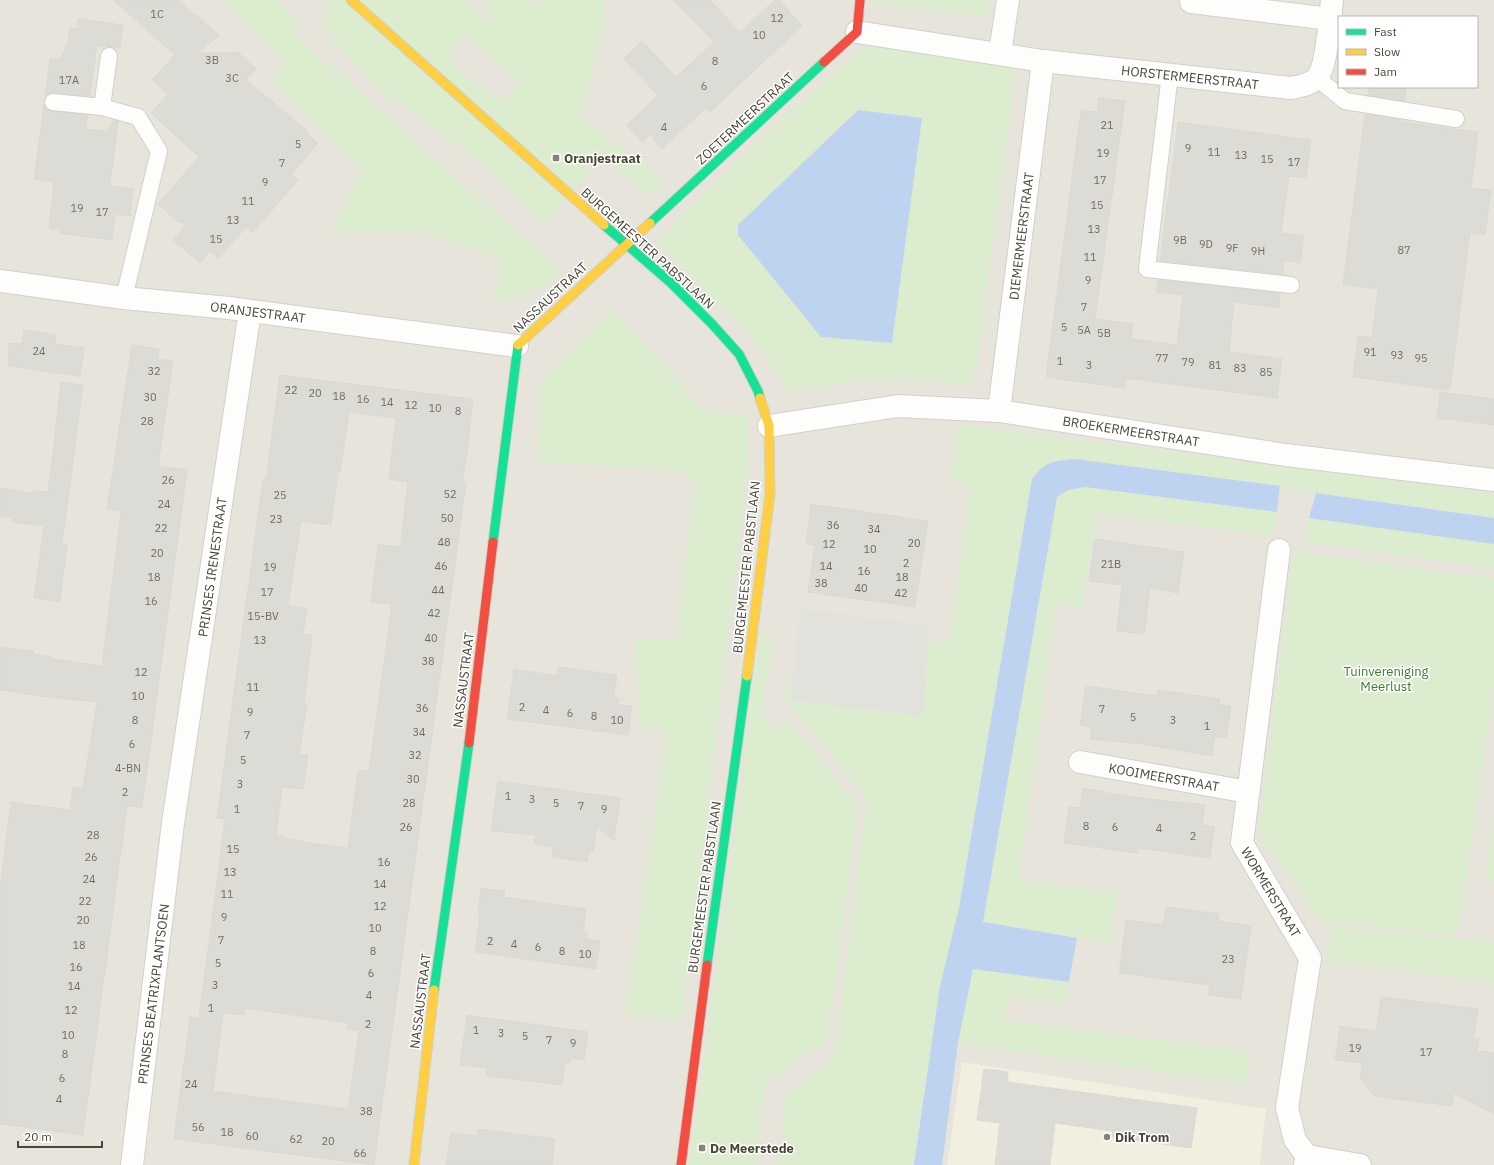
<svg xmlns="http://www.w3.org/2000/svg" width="1494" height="1165" font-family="'IBM Plex Sans',sans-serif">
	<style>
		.residential { fill: #e7e5db; fill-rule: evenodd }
		.education { fill: #f0efe0 }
		.green { fill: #dbedce; fill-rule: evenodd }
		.parking { fill: #e2e1dc }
		.water { fill: #bed3f0 }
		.building { fill: #dddbd5; stroke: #dbd9d3; fill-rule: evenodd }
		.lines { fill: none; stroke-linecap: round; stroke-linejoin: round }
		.lane-casing { stroke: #d1d0cb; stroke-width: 18 }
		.street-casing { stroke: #d1d0cb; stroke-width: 24 }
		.fast-casing { stroke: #d2d0c4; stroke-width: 11 }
		.slow-casing { stroke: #d2d0c4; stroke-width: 11 }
		.jam-casing { stroke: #d2d0c4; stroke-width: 11 }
		.lane { stroke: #fdfdfc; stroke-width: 16 }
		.street { stroke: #fdfdfc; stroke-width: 22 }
		.fast { stroke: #16e098; stroke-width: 9 }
		.slow { stroke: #ffcf43; stroke-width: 9 }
		.jam { stroke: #f24e42; stroke-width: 9 }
		.poi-dot { fill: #858277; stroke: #fff; stroke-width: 1.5 }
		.labels { text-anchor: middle; stroke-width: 3; stroke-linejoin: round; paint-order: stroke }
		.number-label { font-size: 11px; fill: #706c60 }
		.street-label { font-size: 13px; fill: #4a4638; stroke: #fff }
		.poi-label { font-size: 13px; font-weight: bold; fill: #4a4638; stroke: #fff; text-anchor: start }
		.park-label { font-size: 13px; fill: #3b7d2a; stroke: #fff }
	</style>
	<rect width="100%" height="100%" fill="#f3f2ed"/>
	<path class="residential" d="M 0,0 L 1494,0 L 1494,1165 L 0,1165 ZM 1339,17 L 1477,17 L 1477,87 L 1339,87 Z"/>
	<path class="education" d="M 962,1062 L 1266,1109 L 1260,1165 L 947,1165 Z"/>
	<g class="green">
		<path d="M 221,0 L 276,0 L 302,24 L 295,34 L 558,269 L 554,282 L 494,305 L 500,259 L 416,230 L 330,233 L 363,170 L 274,85 L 285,61 Z"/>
		<path d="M 327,0 L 466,0 L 495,29 L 486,0 L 526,0 L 530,5 L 548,0 L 602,0 L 605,25 L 580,116 L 663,180 L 650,197 L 596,150 L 587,174 L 546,224 L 470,154 L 371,83 L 323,26 ZM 464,34 L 522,85 L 498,100 L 447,60 Z"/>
		<path d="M 869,0 L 989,0 L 986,15 L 981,16 L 869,2 Z"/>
		<path d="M 880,46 L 1016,66 L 976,372 L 969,385 L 909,378 L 848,382 L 786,392 L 786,389 L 759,347 L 658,243 L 678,220 L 791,111 L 863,47 Z"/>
		<path d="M 612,309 L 702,407 L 707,414 L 747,414 L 748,467 L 682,1020 L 626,1015 L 667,731 L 639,725 L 636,639 L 676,640 L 695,485 L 683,471 L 537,462 L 541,380 Z"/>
		<path d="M 959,425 L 1494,494 L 1494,518 L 1316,493 L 1280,486 L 1075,459 L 1052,462 L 1032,479 L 959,908 L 940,986 L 914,1165 L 779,1165 L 786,1094 L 835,1058 L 867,800 L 786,698 L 787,680 L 912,695 L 924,646 L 930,642 L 950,641 L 970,486 L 950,481 Z"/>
		<path d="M 1085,487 L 1277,512 L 1273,536 L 1098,513 L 1081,608 L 1056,603 L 1018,880 L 1116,892 L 1111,943 L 983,922 L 1057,497 L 1068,490 Z"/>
		<path d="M 1309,518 L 1494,544 L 1494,568 L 1305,542 Z"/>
		<path d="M 1294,552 L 1494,578 L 1494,683 L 1458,935 L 1320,921 L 1259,833 Z"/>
		<path d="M 761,631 L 774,639 L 761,712 L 770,728 L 791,723 L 858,805 L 833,999 L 824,1044 L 766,1080 L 755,1165 L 690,1165 Z"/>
		<path d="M 1494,813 L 1494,882 L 1485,881 Z"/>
		<path d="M 1332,927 L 1494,942 L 1494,982 L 1327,961 Z"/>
		<path d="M 973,969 L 1069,982 L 1066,1004 L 1010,996 L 1004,1020 L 1249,1051 L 1246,1084 L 958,1043 Z"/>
	</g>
	<path class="parking" d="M 800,608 L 929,626 L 923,716 L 791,700 Z"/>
	<g class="water">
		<path d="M 858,110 L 922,118 L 892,343 L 821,337 L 738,235 L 738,225 Z"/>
		<path d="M 1075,459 L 1280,486 L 1277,512 L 1085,487 L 1068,490 L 1057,497 L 983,922 L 1077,938 L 1069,982 L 973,969 L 958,1043 L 942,1165 L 914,1165 L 940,986 L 959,908 L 1032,479 C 1046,461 1053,461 1075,459 Z"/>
		<path d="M 1316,493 L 1494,518 L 1494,544 L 1309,518 Z"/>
	</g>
	<g class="building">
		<path d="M 113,0 L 178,0 L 219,35 L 198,53 L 238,52 L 256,69 L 246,80 L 309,132 L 307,134 L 318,143 L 291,175 L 298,180 L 263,221 L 252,233 L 246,227 L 219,258 L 210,251 L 200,263 L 173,240 L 187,224 L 178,222 L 158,204 L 199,157 L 151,113 L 168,94 L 152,80 L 175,55 Z"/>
		<path d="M 673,0 L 710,0 L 740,32 L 775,0 L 779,0 L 802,26 L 709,113 L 706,108 L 662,149 L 650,135 L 643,142 L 627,125 L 658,95 L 623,59 L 642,41 L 676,77 L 714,42 Z"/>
		<path d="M 78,19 L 123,25 L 120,48 L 97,45 L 90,96 L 54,93 L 49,93 L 45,96 L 50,59 L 60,60 L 68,43 L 70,28 L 77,29 Z"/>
		<path d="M 1369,87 L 1406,87 L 1404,101 L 1368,95 Z"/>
		<path d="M 1099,98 L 1125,101 L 1095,319 L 1133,324 L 1131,339 L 1177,345 L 1183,295 L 1156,292 L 1158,280 L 1280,293 L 1279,308 L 1234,302 L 1229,352 L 1282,359 L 1277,398 L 1126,378 L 1124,388 L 1046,377 L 1081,110 L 1097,112 Z"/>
		<path d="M 44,105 L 47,109 L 52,111 L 88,115 L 86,129 L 105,131 L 115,120 L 118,121 L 110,186 L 133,189 L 130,216 L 115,214 L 112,240 L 60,233 L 60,229 L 49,228 L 54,182 L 34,179 Z"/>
		<path d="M 1365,114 L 1401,120 L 1401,122 L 1478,132 L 1471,188 L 1491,190 L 1485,235 L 1470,233 L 1450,390 L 1353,377 L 1358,336 L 1372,338 L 1378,289 L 1343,284 Z"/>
		<path d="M 1178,122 L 1311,140 L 1306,178 L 1289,176 L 1281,233 L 1304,236 L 1300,263 L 1284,260 L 1282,274 L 1160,261 Z"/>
		<path d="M 24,330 L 56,335 L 55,344 L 84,348 L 80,376 L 8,366 L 9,343 L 22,344 Z"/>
		<path d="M 132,345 L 159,349 L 158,359 L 173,361 L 158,466 L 187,470 L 142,808 L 127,806 L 83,1135 L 0,1124 L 0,887 L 11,802 L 70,810 L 73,787 L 83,788 L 97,702 L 47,697 L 0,690 L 0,647 L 33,651 L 33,654 L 52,657 L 52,659 L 102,666 L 121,511 L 107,509 Z"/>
		<path d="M 280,375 L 473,399 L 467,453 L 462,482 L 466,483 L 374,1165 L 174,1139 L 190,1017 L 199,1018 L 225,819 L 217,818 L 263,479 L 266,480 ZM 349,412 L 396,418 L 389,479 L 408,482 L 401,542 L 400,542 L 400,547 L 378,544 L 371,602 L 392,604 L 369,771 L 358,770 L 348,848 L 316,844 L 284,838 L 284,836 L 276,835 L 282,787 L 303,789 L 308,755 L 299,754 L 307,705 L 304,704 L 312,635 L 303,634 L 307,608 L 288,606 L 301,521 L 331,525 L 338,472 L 340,473 ZM 245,1008 L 348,1023 L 347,1029 L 359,1031 L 348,1109 L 213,1091 L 223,1013 L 244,1015 Z"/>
		<path d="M 61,382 L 83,385 L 62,545 L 67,545 L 60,602 L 34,598 L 44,526 L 12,522 L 12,518 L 0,516 L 0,488 L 33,493 L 33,491 L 48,492 L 56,430 L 55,430 Z"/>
		<path d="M 1440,392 L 1494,399 L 1494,425 L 1437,418 Z"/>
		<path d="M 811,504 L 928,521 L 915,607 L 808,592 L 815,545 L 806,544 Z"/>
		<path d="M 1095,539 L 1184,552 L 1178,593 L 1150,588 L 1144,634 L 1117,631 L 1122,585 L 1089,581 Z"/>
		<path d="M 558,667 L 617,675 L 614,698 L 619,698 L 618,705 L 632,706 L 628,735 L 507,719 L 514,669 L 557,676 Z"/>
		<path d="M 1086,686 L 1157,696 L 1158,690 L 1220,699 L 1219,704 L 1231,706 L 1226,738 L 1215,736 L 1212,756 L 1142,744 L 1090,739 L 1092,727 L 1080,725 Z"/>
		<path d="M 498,781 L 620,798 L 614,840 L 597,827 L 593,852 L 589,851 L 587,862 L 552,857 L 553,847 L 534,844 L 536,835 L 491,831 Z"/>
		<path d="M 1083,788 L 1106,792 L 1106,793 L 1180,803 L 1180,802 L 1205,805 L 1202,825 L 1214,827 L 1210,858 L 1138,848 L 1137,853 L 1064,843 L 1069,807 L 1080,808 Z"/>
		<path d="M 481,888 L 505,891 L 504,897 L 586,909 L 583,932 L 587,932 L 586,939 L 600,941 L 596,969 L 475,952 L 480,914 L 478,914 Z"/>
		<path d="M 1166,907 L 1219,914 L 1218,921 L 1251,926 L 1241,999 L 1208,995 L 1210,985 L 1119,973 L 1126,920 L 1163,925 Z"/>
		<path d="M 1381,997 L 1478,1009 L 1474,1038 L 1479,1039 L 1477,1051 L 1494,1053 L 1494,1114 L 1454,1093 L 1452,1106 L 1374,1096 L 1360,1078 L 1362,1063 L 1335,1060 L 1340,1026 L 1376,1031 Z"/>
		<path d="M 467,1015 L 588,1032 L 584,1060 L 571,1058 L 570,1063 L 565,1063 L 562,1085 L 486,1076 L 488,1068 L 460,1065 Z"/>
		<path d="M 984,1069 L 1008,1072 L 1007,1082 L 1197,1108 L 1191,1148 L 1112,1137 L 1113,1131 L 1055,1123 L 1050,1165 L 995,1165 L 1000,1123 L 977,1120 Z"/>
		<path d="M 478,1129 L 555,1139 L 552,1165 L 446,1165 L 451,1133 L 477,1136 Z"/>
	</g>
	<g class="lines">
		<defs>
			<g id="lane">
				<path d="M 1170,74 L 1147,269 L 1291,285"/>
				<path d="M 1317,78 L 1345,101 L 1456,119"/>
				<path d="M 53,102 L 102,107 L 109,56"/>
				<path d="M 102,107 L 138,117 L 159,151 L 124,298"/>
			</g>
			<g id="street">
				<path d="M 1191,2 L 1330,19"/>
				<path d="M 857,32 L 1043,61 L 1291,88 C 1300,86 1309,85 1316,79 C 1327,69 1330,16 1332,0"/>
				<path d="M 1000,53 L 1008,0"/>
				<path d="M 0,281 L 124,298 L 229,308 L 517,346"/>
				<path d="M 999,411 L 1043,61"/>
				<path d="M 769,426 L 898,406 L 999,411 L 1286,455 L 1494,480"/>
				<path d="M 1279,550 L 1242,843 L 1310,958 L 1287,1108 L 1295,1140 L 1307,1156"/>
				<path d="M 1080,762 L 1248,792"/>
				<path d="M 132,1165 L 173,823 L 250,311"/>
				<path d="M 1305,1165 L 1307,1156 L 1360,1165"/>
			</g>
			<g id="fast">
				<path d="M 650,223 L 824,62"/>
				<path d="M 604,225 L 670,282 L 712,324 L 739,354 L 758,391 L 760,398"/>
				<path d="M 493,542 L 518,345"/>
				<path d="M 707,965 L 747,676"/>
				<path d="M 434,990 L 469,743"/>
			</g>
			<g id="slow">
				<path d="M 351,0 L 604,225"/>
				<path d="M 518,345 L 650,223"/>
				<path d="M 747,676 L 770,494 L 769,426 L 760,398"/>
				<path d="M 414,1165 L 434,990"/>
			</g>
			<g id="jam">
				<path d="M 824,62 L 857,32 L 860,0"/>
				<path d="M 469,743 L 493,542"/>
				<path d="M 681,1165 L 707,965"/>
			</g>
		</defs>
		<use href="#lane" class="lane-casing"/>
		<use href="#street" class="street-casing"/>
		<use href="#fast" class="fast-casing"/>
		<use href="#slow" class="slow-casing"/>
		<use href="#jam" class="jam-casing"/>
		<use href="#lane" class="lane"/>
		<use href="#street" class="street"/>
		<use href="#fast" class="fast"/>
		<use href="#slow" class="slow"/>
		<use href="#jam" class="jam"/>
	</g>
	<g class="poi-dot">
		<rect x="552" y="154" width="8" height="8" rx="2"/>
		<circle cx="1107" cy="1137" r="4"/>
		<rect x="698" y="1144" width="8" height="8" rx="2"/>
	</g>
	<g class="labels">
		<g class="number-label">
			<text x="157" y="18">1C</text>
			<text x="777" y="22">12</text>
			<text x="759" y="39">10</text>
			<text x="212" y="64">3B</text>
			<text x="715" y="65">8</text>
			<text x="232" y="82">3C</text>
			<text x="69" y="84">17A</text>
			<text x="704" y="90">6</text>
			<text x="1107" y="129">21</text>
			<text x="664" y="131">4</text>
			<text x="298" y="148">5</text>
			<text x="1188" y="152">9</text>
			<text x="1214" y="156">11</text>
			<text x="1103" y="157">19</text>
			<text x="1241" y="159">13</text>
			<text x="1267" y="163">15</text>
			<text x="1294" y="166">17</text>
			<text x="282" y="167">7</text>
			<text x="1100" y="184">17</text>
			<text x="265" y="186">9</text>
			<text x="248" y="205">11</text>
			<text x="1097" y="209">15</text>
			<text x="77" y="212">19</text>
			<text x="102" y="216">17</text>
			<text x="233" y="224">13</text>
			<text x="1094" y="233">13</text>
			<text x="216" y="243">15</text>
			<text x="1180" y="244">9B</text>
			<text x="1206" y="248">9D</text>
			<text x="1232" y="252">9F</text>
			<text x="1404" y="254">87</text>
			<text x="1258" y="255">9H</text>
			<text x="1090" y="261">11</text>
			<text x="1088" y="284">9</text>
			<text x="1084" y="311">7</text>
			<text x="1064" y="331">5</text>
			<text x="1084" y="334">5A</text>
			<text x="1104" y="337">5B</text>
			<text x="39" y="355">24</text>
			<text x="1370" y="356">91</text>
			<text x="1397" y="359">93</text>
			<text x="1162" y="362">77</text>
			<text x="1421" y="362">95</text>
			<text x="1060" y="365">1</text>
			<text x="1188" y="366">79</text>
			<text x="1089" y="369">3</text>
			<text x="1215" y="369">81</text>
			<text x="1240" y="372">83</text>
			<text x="154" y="375">32</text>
			<text x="1266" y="376">85</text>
			<text x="291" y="394">22</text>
			<text x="315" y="397">20</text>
			<text x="339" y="400">18</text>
			<text x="150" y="401">30</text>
			<text x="363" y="403">16</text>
			<text x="387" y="406">14</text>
			<text x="411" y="409">12</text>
			<text x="435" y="412">10</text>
			<text x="458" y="415">8</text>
			<text x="147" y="425">28</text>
			<text x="168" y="484">26</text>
			<text x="450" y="498">52</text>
			<text x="280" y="499">25</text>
			<text x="164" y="508">24</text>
			<text x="447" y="522">50</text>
			<text x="276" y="523">23</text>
			<text x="833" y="529">36</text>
			<text x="161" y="532">22</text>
			<text x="874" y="533">34</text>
			<text x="444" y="546">48</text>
			<text x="914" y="547">20</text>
			<text x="829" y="548">12</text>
			<text x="870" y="553">10</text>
			<text x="157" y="557">20</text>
			<text x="906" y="567">2</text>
			<text x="1111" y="568">21B</text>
			<text x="441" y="570">46</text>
			<text x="826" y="570">14</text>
			<text x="270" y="571">19</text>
			<text x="864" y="575">16</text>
			<text x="154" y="581">18</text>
			<text x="902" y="581">18</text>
			<text x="821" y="587">38</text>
			<text x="861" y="592">40</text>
			<text x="438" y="594">44</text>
			<text x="267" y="596">17</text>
			<text x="901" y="597">42</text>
			<text x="151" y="605">16</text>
			<text x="434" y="617">42</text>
			<text x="263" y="620">15-BV</text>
			<text x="431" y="642">40</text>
			<text x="260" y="644">13</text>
			<text x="428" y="665">38</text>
			<text x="141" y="676">12</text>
			<text x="253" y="691">11</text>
			<text x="138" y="700">10</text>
			<text x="522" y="711">2</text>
			<text x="422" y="712">36</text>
			<text x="1102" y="713">7</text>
			<text x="546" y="714">4</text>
			<text x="250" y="716">9</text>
			<text x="570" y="717">6</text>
			<text x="594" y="720">8</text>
			<text x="1133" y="721">5</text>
			<text x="135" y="724">8</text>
			<text x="617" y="724">10</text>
			<text x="1173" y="724">3</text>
			<text x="1207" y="730">1</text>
			<text x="419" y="736">34</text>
			<text x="247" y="739">7</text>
			<text x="132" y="748">6</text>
			<text x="415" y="759">32</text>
			<text x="243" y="764">5</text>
			<text x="128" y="772">4-BN</text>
			<text x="413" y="783">30</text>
			<text x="240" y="788">3</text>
			<text x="125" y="796">2</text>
			<text x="508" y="800">1</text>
			<text x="532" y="803">3</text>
			<text x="409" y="807">28</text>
			<text x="556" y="807">5</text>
			<text x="581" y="810">7</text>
			<text x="237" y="813">1</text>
			<text x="604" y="813">9</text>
			<text x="1086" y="830">8</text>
			<text x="406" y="831">26</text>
			<text x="1115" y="831">6</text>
			<text x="1159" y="832">4</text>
			<text x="93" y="839">28</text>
			<text x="1193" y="840">2</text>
			<text x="233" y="853">15</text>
			<text x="91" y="861">26</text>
			<text x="384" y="866">16</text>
			<text x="230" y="876">13</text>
			<text x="89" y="883">24</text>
			<text x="380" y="888">14</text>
			<text x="227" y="898">11</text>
			<text x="85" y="905">22</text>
			<text x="380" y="910">12</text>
			<text x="224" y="921">9</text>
			<text x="83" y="924">20</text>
			<text x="375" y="932">10</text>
			<text x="221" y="944">7</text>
			<text x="490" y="945">2</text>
			<text x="514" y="948">4</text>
			<text x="79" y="949">18</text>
			<text x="538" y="951">6</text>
			<text x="373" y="955">8</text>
			<text x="562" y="955">8</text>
			<text x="585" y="958">10</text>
			<text x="1228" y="963">23</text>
			<text x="218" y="967">5</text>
			<text x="76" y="971">16</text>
			<text x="371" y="977">6</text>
			<text x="215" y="989">3</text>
			<text x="74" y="990">14</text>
			<text x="369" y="999">4</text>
			<text x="211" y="1012">1</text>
			<text x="71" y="1014">12</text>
			<text x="368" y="1028">2</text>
			<text x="476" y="1034">1</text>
			<text x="501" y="1037">3</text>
			<text x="68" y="1039">10</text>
			<text x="525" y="1040">5</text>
			<text x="549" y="1044">7</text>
			<text x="573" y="1047">9</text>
			<text x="1355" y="1052">19</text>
			<text x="1426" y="1056">17</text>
			<text x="65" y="1058">8</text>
			<text x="62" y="1082">6</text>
			<text x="191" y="1088">24</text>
			<text x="59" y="1103">4</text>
			<text x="366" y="1115">38</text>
			<text x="198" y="1131">56</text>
			<text x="227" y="1136">18</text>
			<text x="252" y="1140">60</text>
			<text x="296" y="1143">62</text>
			<text x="328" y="1145">20</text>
			<text x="360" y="1157">66</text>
		</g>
		<g class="street-label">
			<text transform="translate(1190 77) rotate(6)" y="5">HORSTERMEERSTRAAT</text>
			<text transform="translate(745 118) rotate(-43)" y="5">ZOETERMEERSTRAAT</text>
			<text transform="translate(1021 236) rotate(-83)" y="5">DIEMERMEERSTRAAT</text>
			<text transform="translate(648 248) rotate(42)" y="5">BURGEMEESTER PABSTLAAN</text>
			<text transform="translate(550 297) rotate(-43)" y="5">NASSAUSTRAAT</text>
			<text transform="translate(258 312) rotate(7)" y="5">ORANJESTRAAT</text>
			<text transform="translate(1131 431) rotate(9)" y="5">BROEKERMEERSTRAAT</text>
			<text transform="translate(212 567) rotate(-82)" y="5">PRINSES IRENESTRAAT</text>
			<text transform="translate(746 567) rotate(-84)" y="5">BURGEMEESTER PABSTLAAN</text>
			<text transform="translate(463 680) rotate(-83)" y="5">NASSAUSTRAAT</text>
			<text transform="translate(1164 777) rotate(10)" y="5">KOOIMEERSTRAAT</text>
			<text transform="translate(704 887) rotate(-82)" y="5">BURGEMEESTER PABSTLAAN</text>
			<text transform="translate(1271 892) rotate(59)" y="5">WORMERSTRAAT</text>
			<text transform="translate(153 994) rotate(-83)" y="5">PRINSES BEATRIXPLANTSOEN</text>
			<text transform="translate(420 1001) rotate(-83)" y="5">NASSAUSTRAAT</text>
		</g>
		<g class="poi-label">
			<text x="564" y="163">Oranjestraat</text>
			<text x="1115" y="1142">Dik Trom</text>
			<text x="710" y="1153">De Meerstede</text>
		</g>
		<g class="park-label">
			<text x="1386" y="676">Tuinvereniging<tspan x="1386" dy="15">Meerlust</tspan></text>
		</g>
	</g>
	<rect x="1338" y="16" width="140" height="72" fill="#ffffff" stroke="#b7b5af"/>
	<rect x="1346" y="29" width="20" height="6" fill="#16e098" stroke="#b7b5af"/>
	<text x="1374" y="36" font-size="12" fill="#4a4638">Fast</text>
	<rect x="1346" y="49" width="20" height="6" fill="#ffcf43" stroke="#b7b5af"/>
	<text x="1374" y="56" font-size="12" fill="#4a4638">Slow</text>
	<rect x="1346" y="69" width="20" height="6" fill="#f24e42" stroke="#b7b5af"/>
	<text x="1374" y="76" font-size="12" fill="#4a4638">Jam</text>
	<path d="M18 1141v6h84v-6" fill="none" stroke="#4a4638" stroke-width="2"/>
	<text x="24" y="1141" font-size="12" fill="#4a4638" stroke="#ffffff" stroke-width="3" paint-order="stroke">20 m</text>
</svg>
